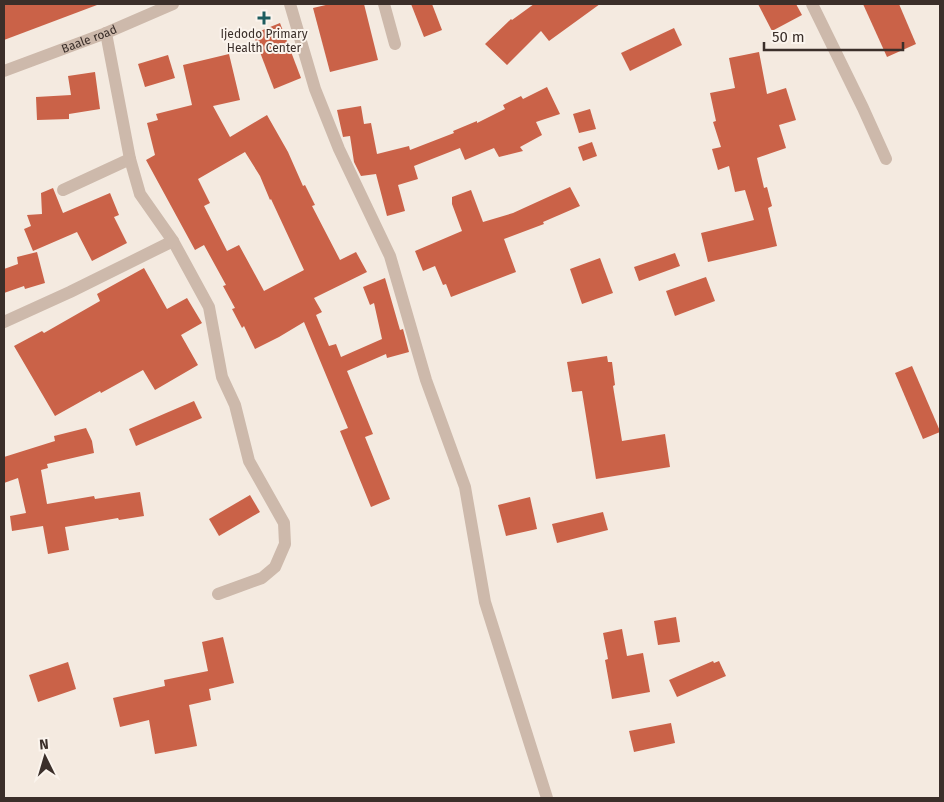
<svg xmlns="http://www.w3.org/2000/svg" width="944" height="802" font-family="'Fira Sans',sans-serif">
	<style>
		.building { fill: #ca6248; fill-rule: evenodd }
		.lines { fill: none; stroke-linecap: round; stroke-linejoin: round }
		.minor { stroke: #cdb9ab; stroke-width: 12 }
		.poi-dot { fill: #1d5c5e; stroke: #fbf4ed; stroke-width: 2 }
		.labels { text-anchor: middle; stroke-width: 4; stroke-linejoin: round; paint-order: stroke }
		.poi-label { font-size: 12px; fill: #3b2f2a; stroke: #fbf4ed }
		.street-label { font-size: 12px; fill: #3b2f2a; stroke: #fbf4ed }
	</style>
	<rect width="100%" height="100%" fill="#f4eae0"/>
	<g class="building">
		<path d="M 4,4 L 97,4 L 97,5 L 4,40 Z"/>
		<path d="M 330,4 L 364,4 L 378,60 L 330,72 L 313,8 Z"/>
		<path d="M 411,4 L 432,4 L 442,30 L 424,37 Z"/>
		<path d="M 534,4 L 600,4 L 549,41 L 541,31 L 507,65 L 485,44 L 511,19 L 512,20 Z"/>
		<path d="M 758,4 L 796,4 L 802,15 L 772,31 Z"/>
		<path d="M 863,4 L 899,4 L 916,44 L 887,57 Z"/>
		<path d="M 280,23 L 301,78 L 274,89 L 253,34 Z"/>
		<path d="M 674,28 L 682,45 L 630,71 L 621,53 Z"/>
		<path d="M 759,52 L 767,94 L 786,88 L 796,120 L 779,125 L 786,148 L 757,158 L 764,188 L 767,187 L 772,206 L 768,208 L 777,246 L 708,262 L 701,233 L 754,220 L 745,190 L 735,192 L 729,166 L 718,170 L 712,149 L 721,147 L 713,122 L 716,121 L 710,93 L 735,88 L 729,58 Z"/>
		<path d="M 229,54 L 240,100 L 213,106 L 230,137 L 267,115 L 288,152 L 303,186 L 305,185 L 315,205 L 312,206 L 340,260 L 356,252 L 367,272 L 314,298 L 322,312 L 316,315 L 329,346 L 336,344 L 341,357 L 382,339 L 374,303 L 370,305 L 363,287 L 385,278 L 400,330 L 403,329 L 409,352 L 387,358 L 386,354 L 347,371 L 373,434 L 365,437 L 390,499 L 371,507 L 340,431 L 348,428 L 304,322 L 279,337 L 255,349 L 244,326 L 242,328 L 232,309 L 235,308 L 223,286 L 226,285 L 204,245 L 195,250 L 146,160 L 155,155 L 147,123 L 158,120 L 156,114 L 192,105 L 183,65 ZM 245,152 L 260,176 L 270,200 L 271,199 L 304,270 L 264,291 L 239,245 L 227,251 L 204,206 L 210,203 L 198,179 Z"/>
		<path d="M 168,55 L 175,78 L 145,87 L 138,64 Z"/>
		<path d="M 95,72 L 100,109 L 69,114 L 69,119 L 37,120 L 36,97 L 71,95 L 68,76 Z"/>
		<path d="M 547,87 L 560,114 L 536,122 L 542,135 L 520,147 L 523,151 L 499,157 L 494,148 L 465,160 L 460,148 L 414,166 L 418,179 L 398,185 L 405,211 L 387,216 L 376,174 L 361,176 L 354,162 L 350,136 L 343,137 L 337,110 L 361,106 L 364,124 L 371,123 L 377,154 L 409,146 L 410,150 L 454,133 L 453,131 L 477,121 L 477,123 L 505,109 L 503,105 L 521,96 L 523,99 Z"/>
		<path d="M 590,109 L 596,129 L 579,133 L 573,114 Z"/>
		<path d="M 592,142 L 597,156 L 583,161 L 578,147 Z"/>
		<path d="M 570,187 L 580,206 L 543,222 L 544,224 L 504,239 L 516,272 L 451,297 L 446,284 L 443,285 L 435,266 L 423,271 L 415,251 L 462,231 L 452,204 L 452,197 L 471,190 L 483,222 L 513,213 Z"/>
		<path d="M 53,188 L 63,213 L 110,193 L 119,215 L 114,217 L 127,243 L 92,261 L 77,232 L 33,251 L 24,229 L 31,226 L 27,215 L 42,214 L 41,193 Z"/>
		<path d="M 37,252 L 45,283 L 25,289 L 24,286 L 4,293 L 4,269 L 18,264 L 17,257 Z"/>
		<path d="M 675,253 L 680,266 L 639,281 L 634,267 Z"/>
		<path d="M 600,258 L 613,293 L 582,304 L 570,269 Z"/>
		<path d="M 144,268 L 167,309 L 187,298 L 202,323 L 181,335 L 198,365 L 155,390 L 143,370 L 101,393 L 100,391 L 55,416 L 14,346 L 42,331 L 44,333 L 100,301 L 97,294 Z"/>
		<path d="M 706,277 L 715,301 L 675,316 L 666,291 Z"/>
		<path d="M 607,356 L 608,362 L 612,362 L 615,385 L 613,386 L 622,441 L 665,434 L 670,467 L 596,479 L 582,391 L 572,392 L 567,362 Z"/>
		<path d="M 912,366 L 940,431 L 940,432 L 923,439 L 895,373 Z"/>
		<path d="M 194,401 L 202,418 L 136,446 L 129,429 Z"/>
		<path d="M 86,428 L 92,441 L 94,453 L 47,464 L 48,468 L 41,470 L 47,504 L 94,496 L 95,499 L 140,492 L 144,516 L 119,520 L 118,518 L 65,527 L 69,550 L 48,554 L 43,526 L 12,531 L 10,516 L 26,513 L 18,478 L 4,483 L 4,457 L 55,441 L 54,436 Z"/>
		<path d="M 250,495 L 260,512 L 219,536 L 209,519 Z"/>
		<path d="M 530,497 L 537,529 L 506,536 L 498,505 Z"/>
		<path d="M 603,512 L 608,530 L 557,543 L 552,524 Z"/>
		<path d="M 676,617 L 680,642 L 658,645 L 654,621 Z"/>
		<path d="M 622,629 L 627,656 L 643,653 L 650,692 L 612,699 L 605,660 L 608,659 L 603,633 Z"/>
		<path d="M 223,637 L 234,683 L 209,689 L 211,700 L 189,705 L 197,746 L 155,754 L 149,720 L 120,727 L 113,698 L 165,686 L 164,680 L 208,671 L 202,642 Z"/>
		<path d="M 713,661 L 714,663 L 719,661 L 726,676 L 677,697 L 669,680 Z"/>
		<path d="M 68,662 L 76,689 L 38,702 L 29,675 Z"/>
		<path d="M 671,723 L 675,743 L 634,752 L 629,731 Z"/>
	</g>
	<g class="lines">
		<g class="minor">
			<path d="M 290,4 L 315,89 L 339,149 L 390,256 L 426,380 L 465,487 L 485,602 L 547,798"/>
			<path d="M 384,4 L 395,44"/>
			<path d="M 812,4 L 863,108 L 886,159"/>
			<path d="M 106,33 L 130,159 L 140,194 L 173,241 L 209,307 L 222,377 L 235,405 L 249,461 L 284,523 L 285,544 L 275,567 L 262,578 L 218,594"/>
			<path id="s1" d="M 4,71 L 106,33 L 173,4"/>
			<path d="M 63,190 L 130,159"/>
			<path d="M 4,322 L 70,292 L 173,241"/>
		</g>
	</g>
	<path class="poi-dot" d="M261.5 10.5h5v5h5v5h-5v5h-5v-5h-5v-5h5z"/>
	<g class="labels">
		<g class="poi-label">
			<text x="264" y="38">Ijedodo Primary<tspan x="264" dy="14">Health Center</tspan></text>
		</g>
		<g class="street-label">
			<text dy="4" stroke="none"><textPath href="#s1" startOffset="91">Baale road</textPath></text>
		</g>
	</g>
	<rect width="944" height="802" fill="none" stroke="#3b2f2a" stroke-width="10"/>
	<g transform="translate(45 757) rotate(355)" stroke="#fbf4ed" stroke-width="4" paint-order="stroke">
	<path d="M0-4L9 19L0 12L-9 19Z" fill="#3b2f2a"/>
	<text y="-8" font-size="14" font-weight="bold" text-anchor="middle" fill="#3b2f2a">N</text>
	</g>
	<path d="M764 42v8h139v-8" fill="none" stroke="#3b2f2a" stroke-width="2.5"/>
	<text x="772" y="42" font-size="15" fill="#3b2f2a" stroke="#fbf4ed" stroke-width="4" paint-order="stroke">50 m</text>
</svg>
